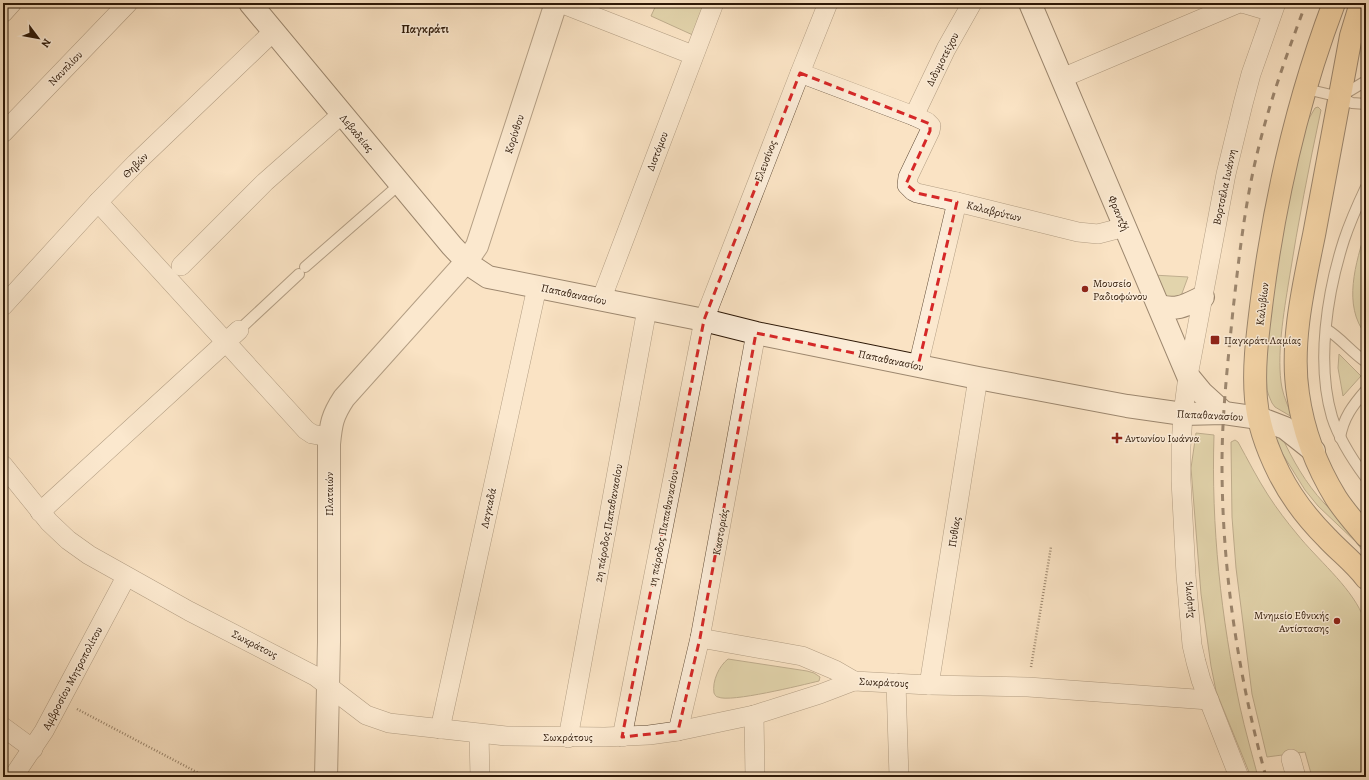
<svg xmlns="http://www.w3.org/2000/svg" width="1369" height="780" font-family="Alegreya,serif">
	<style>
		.green { fill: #c6c18f; stroke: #7a6c4b }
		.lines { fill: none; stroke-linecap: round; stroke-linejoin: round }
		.service-casing { stroke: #604b36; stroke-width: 12 }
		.minor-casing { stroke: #604b36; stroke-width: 20 }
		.tertiary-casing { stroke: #604b36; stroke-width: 24 }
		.secondary-casing { stroke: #2d1807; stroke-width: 24 }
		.primary-casing { stroke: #2d1807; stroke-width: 24 }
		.path { stroke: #2d1807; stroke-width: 2.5; stroke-dasharray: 1 2; stroke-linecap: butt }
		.service { stroke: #fcedd9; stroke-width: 10 }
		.minor { stroke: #fcedd9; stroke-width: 19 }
		.tertiary { stroke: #fcedd9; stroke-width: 22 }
		.secondary { stroke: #fcedd9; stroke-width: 22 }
		.primary { stroke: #edc282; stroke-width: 22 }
		.rail { stroke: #2d1807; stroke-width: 3; stroke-dasharray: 7 7; stroke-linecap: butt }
		.marked { fill: none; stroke: #d62828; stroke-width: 3; stroke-dasharray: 8 5; stroke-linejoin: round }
		.poi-dot { fill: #8f2418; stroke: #fcedd9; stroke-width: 1.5 }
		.labels { text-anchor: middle; stroke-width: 3; stroke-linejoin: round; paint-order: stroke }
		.street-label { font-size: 11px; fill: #2d1807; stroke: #fcedd9 }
		.poi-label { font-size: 11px; fill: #2d1807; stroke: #fcedd9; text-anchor: start }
		.neighbourhood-label { font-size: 12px; font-weight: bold; fill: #2d1807; stroke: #fcedd9 }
	</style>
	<rect width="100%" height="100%" fill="#fae3c4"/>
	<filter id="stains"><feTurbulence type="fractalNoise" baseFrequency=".005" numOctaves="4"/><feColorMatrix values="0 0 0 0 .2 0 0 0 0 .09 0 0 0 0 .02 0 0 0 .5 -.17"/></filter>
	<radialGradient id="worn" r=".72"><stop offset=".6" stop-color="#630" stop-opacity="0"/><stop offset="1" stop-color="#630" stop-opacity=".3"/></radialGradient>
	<g class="green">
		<path d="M 657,3 L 709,3 L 695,36 L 651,16 Z"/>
		<path d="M 1318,107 L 1321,110 C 1309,166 1298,223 1289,280 C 1284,311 1276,357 1282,388 C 1284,398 1289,408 1292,417 L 1275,407 L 1272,403 L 1269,396 L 1267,390 L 1266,372 L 1267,345 L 1278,255 L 1303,129 L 1315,108 Z"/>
		<path d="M 1366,229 L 1366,335 C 1342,305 1356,263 1366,229 Z"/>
		<path d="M 1153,275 L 1188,277 L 1181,296 L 1169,301 Z"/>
		<path d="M 1339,354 L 1361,376 L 1343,396 L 1338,368 Z"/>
		<path d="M 1366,416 L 1366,452 C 1363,439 1360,428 1366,416 Z"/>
		<path d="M 1196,433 L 1214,435 C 1211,526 1221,618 1240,707 C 1245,730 1252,754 1258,777 L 1251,777 L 1216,691 L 1211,666 L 1201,594 L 1191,468 Z"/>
		<path d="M 1276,434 L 1281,435 C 1292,459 1306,484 1324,503 C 1337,517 1352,531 1366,544 L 1366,556 L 1357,543 L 1318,506 L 1305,490 L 1282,453 L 1275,437 Z"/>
		<path d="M 1235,440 L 1238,442 C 1248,460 1257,478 1268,495 C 1277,509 1287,522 1297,534 C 1317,559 1349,585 1362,614 C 1367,627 1364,639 1366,653 L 1366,777 L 1312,777 L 1305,752 L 1267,757 L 1252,694 L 1236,568 L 1232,517 L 1231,442 Z"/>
		<path d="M 728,659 L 807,671 L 814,673 L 820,677 L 819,681 C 802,685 730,703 718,697 C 716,697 715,695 714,693 C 712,681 719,666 728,659 Z"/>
	</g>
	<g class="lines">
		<defs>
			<g id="service">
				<path d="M 1306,89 L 1340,97 L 1352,103 L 1366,104"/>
				<path d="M 1341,96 L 1366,81"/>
				<path d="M 1366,187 C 1358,204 1350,222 1344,240 C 1327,293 1316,363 1332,417 C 1339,439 1352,459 1366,478"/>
				<path d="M 305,267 L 400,184"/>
				<path d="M 1326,329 C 1341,338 1351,352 1366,362"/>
				<path d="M 239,330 L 299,274"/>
				<path d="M 1340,438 C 1343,418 1353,405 1366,390"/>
			</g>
			<g id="minor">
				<path d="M 560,3 L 693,55"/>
				<path d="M 3,13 L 12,3"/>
				<path d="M 800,73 L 914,116 L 927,122 L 931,126 L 930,131 L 908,177 L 907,185 L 913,191 L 917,193 L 957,202"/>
				<path d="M 1062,78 L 1239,3 L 1245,4 L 1272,12"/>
				<path d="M 914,116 L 946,49 L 972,3"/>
				<path d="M 3,133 L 128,3"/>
				<path d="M 98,202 L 306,430 L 312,434 L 329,437"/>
				<path d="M 181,266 L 265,182 L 342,114"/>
				<path d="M 601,300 L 714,3"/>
				<path d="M 3,306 L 98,202 L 136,163 L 274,31"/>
				<path d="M 918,366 L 957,202 L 1078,232 L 1098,234 L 1125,227"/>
				<path d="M 3,465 L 49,522 L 68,540 L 89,555 L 189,611 L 315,676 L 366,715 L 389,723 L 506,736 L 605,737 L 649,735 L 678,731 L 754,715 L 820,694 L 854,681 L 929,685 L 1028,687 L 1209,700"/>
				<path d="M 40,512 L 239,330"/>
				<path d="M 700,638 L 802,656 L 835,670 L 854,681"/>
				<path d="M 896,683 L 899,777"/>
				<path d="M 929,685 L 978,378"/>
				<path d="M 754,715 L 755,777"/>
				<path d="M 3,727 L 33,749"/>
				<path d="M 440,729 L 537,287"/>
				<path d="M 678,731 L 700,638 L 756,333"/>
				<path d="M 479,734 L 480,777"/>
				<path d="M 622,737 L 704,320 L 800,73 L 828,3"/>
				<path d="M 568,738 L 647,309"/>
				<path d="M 1291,759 L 1296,777"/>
				<path d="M 13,777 L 44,731 L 126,577"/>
				<path d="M 1239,777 L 1201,680 L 1196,662 L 1192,645 L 1186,575 L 1181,480 L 1181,447 L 1183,414 L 1188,376 L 1226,174 L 1243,104 L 1251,74 L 1276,3"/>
			</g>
			<path id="tertiary" d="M 326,777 L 329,642 L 329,444 C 331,424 332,416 344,398 L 466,262 L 477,246 L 556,3"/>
			<g id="secondary">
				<path d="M 250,3 L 452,246 L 470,265 L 488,277 L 704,320 L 756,333 L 978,378 L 1127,406 L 1183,414 L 1224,413 L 1259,418 L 1285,428 L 1314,451"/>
				<path d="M 1030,3 L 1188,376 L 1202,393 L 1224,413"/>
				<path d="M 1159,306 C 1178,311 1186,305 1203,297"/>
			</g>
			<g id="primary">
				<path d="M 1334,3 C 1298,98 1275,198 1262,299 C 1258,332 1253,366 1256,399 C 1258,424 1268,451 1279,473 C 1291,497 1308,519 1327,538 C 1340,552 1355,563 1366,578"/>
				<path d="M 1361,3 L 1351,36 C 1339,102 1326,169 1314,235 C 1304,284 1290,343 1298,394 C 1303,430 1317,467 1336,498 C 1345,512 1356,524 1366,536"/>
			</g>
		</defs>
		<use href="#service" class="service-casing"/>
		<use href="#minor" class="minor-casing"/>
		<use href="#tertiary" class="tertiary-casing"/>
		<use href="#secondary" class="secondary-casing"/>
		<use href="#primary" class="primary-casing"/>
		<g class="path">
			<path d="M 1031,667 L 1051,547"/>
			<path d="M 77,709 L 206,777"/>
		</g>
		<use href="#service" class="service"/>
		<use href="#minor" class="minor"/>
		<use href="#tertiary" class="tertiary"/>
		<use href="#secondary" class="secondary"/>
		<use href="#primary" class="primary"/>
		<path class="rail" d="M 1266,777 C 1238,675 1222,570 1222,464 C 1222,413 1228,361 1233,310 C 1239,257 1245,202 1258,150 C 1270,100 1288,51 1306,3"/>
	</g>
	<path d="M0 0H1369V780H0ZM 800,73 L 930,124 L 930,131 L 906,184 L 917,193 L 957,202 L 918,366 L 756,333 L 700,638 L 678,731 L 622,737 L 704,320 Z" fill="#fae3c4" fill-opacity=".55" fill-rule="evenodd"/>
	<path class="marked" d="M 800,73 L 930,124 L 930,131 L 906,184 L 917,193 L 957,202 L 918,366 L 756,333 L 700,638 L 678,731 L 622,737 L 704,320 Z"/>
	<g class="poi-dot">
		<circle cx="1085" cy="289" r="4"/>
		<rect x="1210" y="335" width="10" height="10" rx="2"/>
		<path d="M1115 432h4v4h4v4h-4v4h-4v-4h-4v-4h4z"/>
		<circle cx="1337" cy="621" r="4"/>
	</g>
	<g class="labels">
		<g class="street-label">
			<text transform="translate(942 59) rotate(-63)" y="4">Διδυμοτείχου</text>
			<text transform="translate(65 68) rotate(-46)" y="4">Ναυπλίου</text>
			<text transform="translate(357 133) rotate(50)" y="4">Λεβαδείας</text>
			<text transform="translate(514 134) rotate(-72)" y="4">Κορίνθου</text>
			<text transform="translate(657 151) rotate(-69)" y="4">Διστόμου</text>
			<text transform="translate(765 161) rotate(-69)" y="4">Ελευσίνος</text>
			<text transform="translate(135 165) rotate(-45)" y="4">Θηβών</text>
			<text transform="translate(1224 187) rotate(-78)" y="4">Βορτσέλα Ιωάννη</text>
			<text transform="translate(994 211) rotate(14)" y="4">Καλαβρύτων</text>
			<text transform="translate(1119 213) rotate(67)" y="4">Φραντζή</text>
			<text transform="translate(574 294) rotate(12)" y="4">Παπαθανασίου</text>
			<text transform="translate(1262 304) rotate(-83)" y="4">Καλυβίων</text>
			<text transform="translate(891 360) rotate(12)" y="4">Παπαθανασίου</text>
			<text transform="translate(1210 415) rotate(3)" y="4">Παπαθανασίου</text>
			<text transform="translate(329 494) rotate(-90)" y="4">Πλαταιών</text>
			<text transform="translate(488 508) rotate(-78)" y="4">Λαγκαδά</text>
			<text transform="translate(608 523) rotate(-80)" y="4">2η πάροδος Παπαθανασίου</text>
			<text transform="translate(663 528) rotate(-79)" y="4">1η πάροδος Παπαθανασίου</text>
			<text transform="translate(720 532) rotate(-80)" y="4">Καστοριάς</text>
			<text transform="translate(954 532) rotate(-81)" y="4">Πυθίας</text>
			<text transform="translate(1188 600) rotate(-95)" y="4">Σμύρνης</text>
			<text transform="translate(255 644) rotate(27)" y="4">Σωκράτους</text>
			<text transform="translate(72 678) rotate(-62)" y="4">Αμβροσίου Μητροπολίτου</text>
			<text transform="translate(884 682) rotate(3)" y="4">Σωκράτους</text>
			<text x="568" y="741">Σωκράτους</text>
		</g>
		<g class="poi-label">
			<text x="1093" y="287">Μουσείο<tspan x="1093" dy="13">Ραδιοφώνου</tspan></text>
			<text x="1224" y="344">Παγκράτι Λαμίας</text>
			<text x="1125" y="442">Αντωνίου Ιωάννα</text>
			<text x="1329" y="619" text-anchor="end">Μνημείο Εθνικής<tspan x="1329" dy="13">Αντίστασης</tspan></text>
		</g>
		<g class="neighbourhood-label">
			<text x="425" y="33">Παγκράτι</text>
		</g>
	</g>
	<rect width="1369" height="780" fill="none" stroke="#fae3c4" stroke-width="16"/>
	<rect x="4" y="4" width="1361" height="772" fill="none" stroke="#2d1807" stroke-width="2"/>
	<rect x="8" y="8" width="1353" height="764" fill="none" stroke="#2d1807"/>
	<g transform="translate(38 38) rotate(122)" stroke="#fcedd9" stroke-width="3" paint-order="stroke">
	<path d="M0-3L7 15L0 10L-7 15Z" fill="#2d1807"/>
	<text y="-6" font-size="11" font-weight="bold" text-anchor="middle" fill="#2d1807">N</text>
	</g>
	<rect width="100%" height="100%" filter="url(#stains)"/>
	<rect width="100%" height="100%" fill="url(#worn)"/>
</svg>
